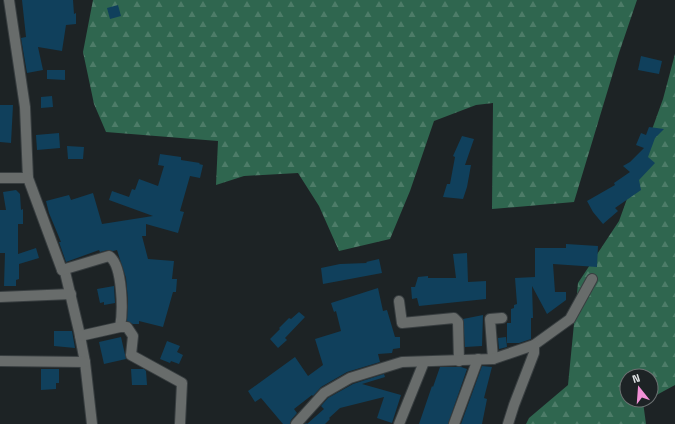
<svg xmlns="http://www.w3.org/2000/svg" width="675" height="424" font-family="'Space Grotesk',sans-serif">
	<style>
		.forest { fill: url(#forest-firs) }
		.building { fill: #10405c }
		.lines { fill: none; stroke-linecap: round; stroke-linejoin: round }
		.minor-casing { stroke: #383e40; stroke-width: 12 }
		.minor { stroke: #686c6b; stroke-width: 10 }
	</style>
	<defs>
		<pattern id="forest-firs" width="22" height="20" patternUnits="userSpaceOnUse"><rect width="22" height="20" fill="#2f664f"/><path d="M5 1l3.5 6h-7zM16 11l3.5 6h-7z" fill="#4d7c68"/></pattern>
	</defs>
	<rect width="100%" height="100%" fill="#1d2325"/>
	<g class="forest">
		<path d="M 93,0 L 637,0 L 619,53 L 574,202 L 492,209 L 493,103 L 476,105 L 434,121 L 410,191 L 390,239 L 339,251 L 319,206 L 298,173 L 244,176 L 216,185 L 218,141 L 106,132 L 94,104 L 83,52 Z"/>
		<path d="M 675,54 L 675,385 L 651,398 L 651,376 L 627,376 L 627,400 L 647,400 L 643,402 L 646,424 L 526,424 L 529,418 L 568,385 L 578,283 L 619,221 L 663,99 Z"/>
	</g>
	<g class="building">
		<path d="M 22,0 L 73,0 L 74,14 L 76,13 L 76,24 L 66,25 L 62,51 L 38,47 L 43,70 L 27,73 L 21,38 L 26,37 Z"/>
		<path d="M 118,5 L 121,16 L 110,19 L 107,8 Z"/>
		<path d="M 641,56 L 662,61 L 659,74 L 638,70 Z"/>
		<path d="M 47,70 L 65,70 L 65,80 L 47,79 Z"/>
		<path d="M 52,96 L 53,107 L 41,108 L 41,97 Z"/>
		<path d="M 0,105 L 13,105 L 11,143 L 0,142 Z"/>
		<path d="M 649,127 L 664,129 L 655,138 L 648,157 L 655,163 L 639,180 L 641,190 L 615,208 L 618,211 L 603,224 L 593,212 L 587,201 L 615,185 L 614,183 L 630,172 L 623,166 L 630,162 L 644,148 L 636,145 L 641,133 L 646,135 Z"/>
		<path d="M 59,133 L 60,148 L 37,150 L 36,135 Z"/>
		<path d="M 462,136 L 474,139 L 465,165 L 471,165 L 467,187 L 463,199 L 443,197 L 447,184 L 450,184 L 455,157 L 453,156 Z"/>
		<path d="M 67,146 L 84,147 L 83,159 L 68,159 Z"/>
		<path d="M 160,154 L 181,157 L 181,160 L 200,163 L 199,164 L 203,165 L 200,178 L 190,176 L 180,211 L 184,212 L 178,233 L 146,224 L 146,236 L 142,236 L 148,259 L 174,261 L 172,279 L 177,279 L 176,292 L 173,292 L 163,327 L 139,321 L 139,324 L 133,324 L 127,321 L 128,300 L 126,278 L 117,250 L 113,251 L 108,250 L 100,252 L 99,250 L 66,262 L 59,242 L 61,242 L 49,213 L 46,201 L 69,195 L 71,200 L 93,193 L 102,224 L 153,216 L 109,200 L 112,191 L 129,197 L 132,189 L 135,190 L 139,179 L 158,186 L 164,166 L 158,165 Z"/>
		<path d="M 16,190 L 20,194 L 21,210 L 23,209 L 23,224 L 18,224 L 18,254 L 36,248 L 39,258 L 19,264 L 19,279 L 16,280 L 16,286 L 4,286 L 5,253 L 0,253 L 0,210 L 6,210 L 3,192 Z"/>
		<path d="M 566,244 L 598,246 L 597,267 L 553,264 L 555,292 L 566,292 L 566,300 L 547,314 L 532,286 L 533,318 L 531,318 L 531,339 L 519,343 L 507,343 L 507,323 L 511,323 L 511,309 L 514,308 L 514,305 L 517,304 L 515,278 L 535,277 L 535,248 L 566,248 Z"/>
		<path d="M 467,253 L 468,282 L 486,281 L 486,299 L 419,306 L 417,298 L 412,299 L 411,287 L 415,287 L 418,277 L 428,276 L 428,278 L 456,278 L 453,254 Z"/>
		<path d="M 379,259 L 382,273 L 323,284 L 321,268 L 340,264 L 367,263 L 366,262 Z"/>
		<path d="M 114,286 L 115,303 L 104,305 L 104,302 L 100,303 L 97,289 Z"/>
		<path d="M 378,288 L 383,311 L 387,310 L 395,337 L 400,337 L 400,348 L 393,349 L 392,353 L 378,354 L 380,362 L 347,372 L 321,387 L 313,396 L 312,395 L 294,409 L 297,413 L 291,420 L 290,424 L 283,424 L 261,398 L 255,402 L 248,391 L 295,357 L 308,376 L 323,365 L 315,339 L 341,331 L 336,311 L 334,312 L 331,303 Z"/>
		<path d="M 299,312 L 305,317 L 285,338 L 287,340 L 278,348 L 270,339 L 280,329 L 279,328 L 289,318 L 291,319 Z"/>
		<path d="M 483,315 L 482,346 L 465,347 L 463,319 Z"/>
		<path d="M 54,331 L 72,331 L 75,348 L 54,346 Z"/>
		<path d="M 121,337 L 126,359 L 104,364 L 99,342 Z"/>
		<path d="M 506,337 L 507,347 L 499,349 L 498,338 Z"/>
		<path d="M 167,341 L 180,346 L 177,352 L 183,355 L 179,364 L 171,361 L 170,363 L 160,359 Z"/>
		<path d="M 482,366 L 492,367 L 484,398 L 487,399 L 482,424 L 461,424 Z"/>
		<path d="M 440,367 L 461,367 L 467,369 L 448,424 L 419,424 L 432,386 L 433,387 Z"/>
		<path d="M 41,369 L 59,369 L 59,383 L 56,383 L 56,389 L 41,390 Z"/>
		<path d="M 131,369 L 144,369 L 146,371 L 147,385 L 132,385 Z"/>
		<path d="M 384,374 L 385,377 L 362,384 L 401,395 L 392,423 L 377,418 L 384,397 L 340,408 L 329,418 L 330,419 L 325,424 L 305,424 L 306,423 L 307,424 L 324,409 L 321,406 L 328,398 L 353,384 Z"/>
	</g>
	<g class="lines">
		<defs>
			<g id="minor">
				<path d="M 9,0 L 25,107 L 28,178 L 62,270 L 65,272 L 79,331 L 85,362 L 92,424"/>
				<path d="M 0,178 L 28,178"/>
				<path d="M 62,270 L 109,256 C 123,265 123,312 120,327"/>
				<path d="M 0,297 L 71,294"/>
				<path d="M 399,301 L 402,323 L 454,318 L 458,322 L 459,361"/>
				<path d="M 80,336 L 120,327 L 127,327 L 133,336 L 131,355 L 182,383 L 180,424"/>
				<path d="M 493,359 L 490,319 L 502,318"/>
				<path d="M 0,361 L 85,362"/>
				<path d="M 296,424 L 324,393 L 350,378 L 402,362 L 493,359 L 534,345 L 570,319 L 592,279"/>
				<path d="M 399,424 L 424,362"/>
				<path d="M 454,424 L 478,359"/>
				<path d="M 508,424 L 514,405 L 534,353 L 534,345"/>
			</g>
		</defs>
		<use href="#minor" class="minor-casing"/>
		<use href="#minor" class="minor"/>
	</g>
	<g transform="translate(639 388) rotate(343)"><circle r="19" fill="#1d2325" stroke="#6b7071"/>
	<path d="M0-3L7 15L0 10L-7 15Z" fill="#f291d6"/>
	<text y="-6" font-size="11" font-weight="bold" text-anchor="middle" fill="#dfe3e4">N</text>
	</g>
</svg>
